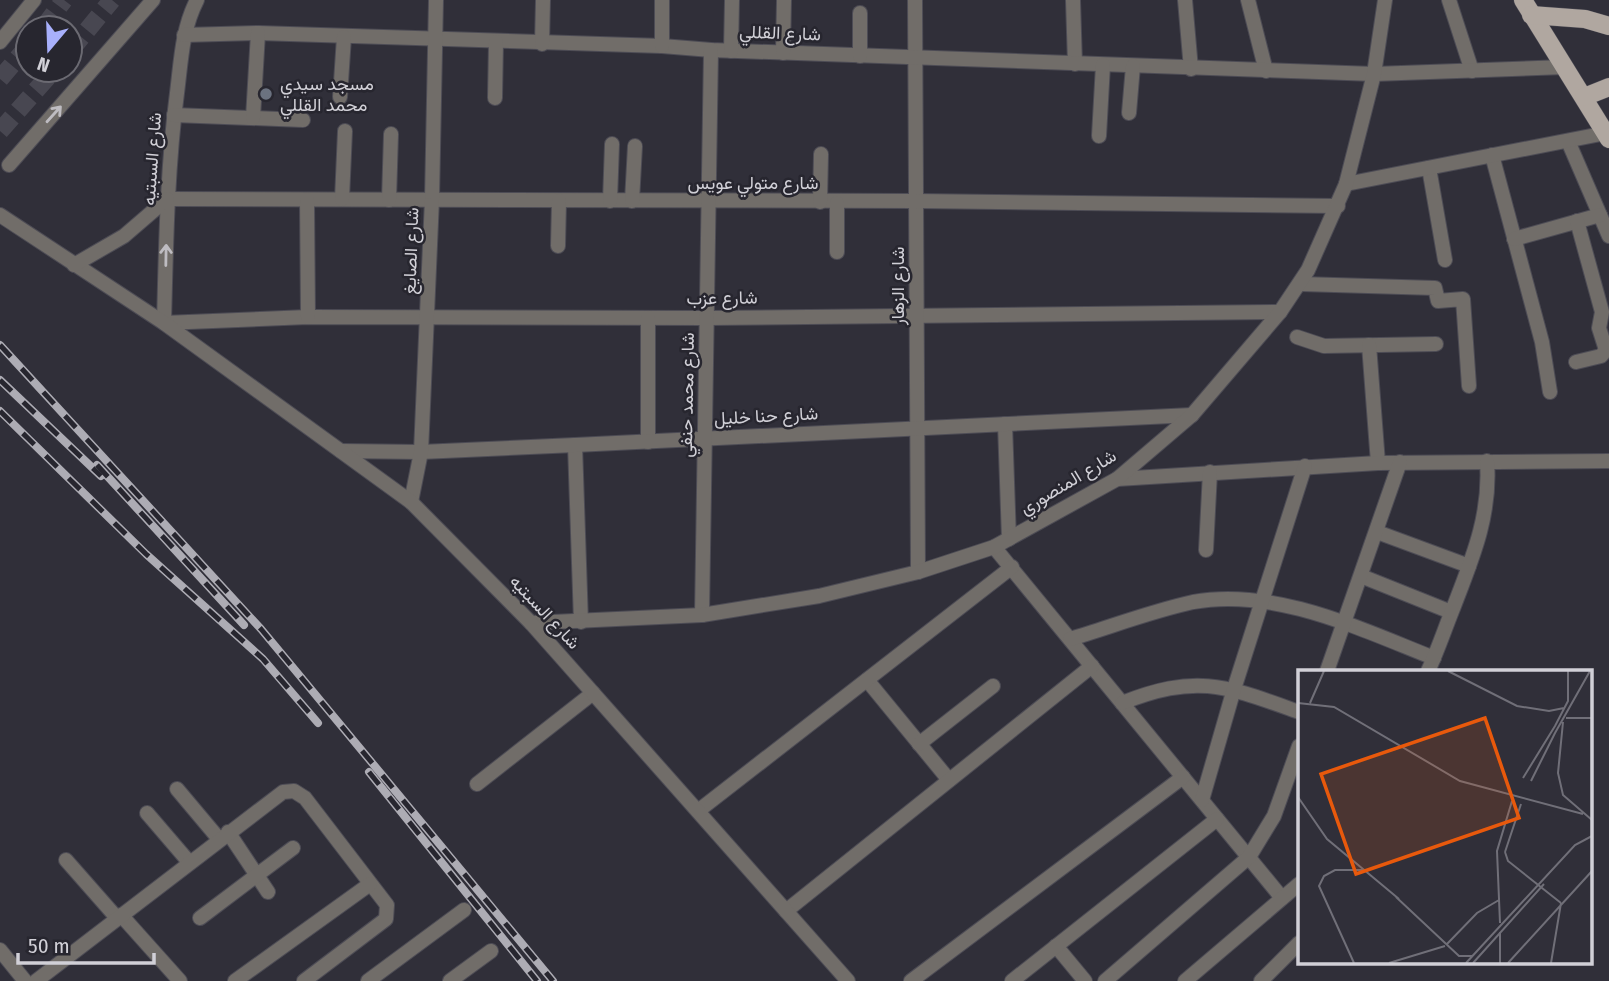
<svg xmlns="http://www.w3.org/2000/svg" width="1609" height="981" font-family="'Fira Sans Condensed',Vazirmatn,sans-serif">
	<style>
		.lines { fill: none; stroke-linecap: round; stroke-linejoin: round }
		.primary-tunnel { stroke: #484751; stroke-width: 18; stroke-dasharray: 18 9; stroke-linecap: butt }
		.minor-casing { stroke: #4d4c55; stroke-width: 16 }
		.tertiary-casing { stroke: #4d4c55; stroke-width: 16 }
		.primary-casing { stroke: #4d4c55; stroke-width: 19 }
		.minor { stroke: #716d69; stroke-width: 14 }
		.tertiary { stroke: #716d69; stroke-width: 14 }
		.primary { stroke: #b0a7a0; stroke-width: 18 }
		.rail-casing { stroke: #adacb4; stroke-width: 8 }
		.rail { stroke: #27262f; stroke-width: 5; stroke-dasharray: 16; stroke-linecap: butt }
		.oneway { stroke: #bebcc1 }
		.worship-dot { fill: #6b7280; stroke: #27262f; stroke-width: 2.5 }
		.labels { text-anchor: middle; stroke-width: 5; stroke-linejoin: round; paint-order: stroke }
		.street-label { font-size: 18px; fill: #d1d0d7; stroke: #27262f }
		.poi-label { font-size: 18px; fill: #d1d0d7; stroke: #27262f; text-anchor: start }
		.inset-road { fill: none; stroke: #706f78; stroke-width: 2 }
		.view { fill: #e8590c; fill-opacity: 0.15; stroke: #e8590c; stroke-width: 3.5 }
		.inset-edge { fill: none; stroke: #d1d0d7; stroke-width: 3.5 }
	</style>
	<rect width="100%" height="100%" fill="#302f39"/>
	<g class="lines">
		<g class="primary-tunnel">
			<path d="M 43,28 L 64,0"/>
			<path d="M 70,51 L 112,0"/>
			<path d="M 0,79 L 28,46"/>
			<path d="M 0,131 L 54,70"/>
		</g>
		<defs>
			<g id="minor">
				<path d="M 197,0 C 182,29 181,61 177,93 C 167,170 166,247 164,323 L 308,317 L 708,318 L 1280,312"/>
				<path d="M 915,0 L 918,572"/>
				<path d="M 1073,0 L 1075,64"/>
				<path d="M 1185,0 L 1191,69"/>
				<path d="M 1248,0 L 1266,71"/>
				<path d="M 1449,0 L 1472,71"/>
				<path d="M 184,35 L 258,33 L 662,46 L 711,50 L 1374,74 L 1565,67"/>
				<path d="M 542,44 L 543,0"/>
				<path d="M 662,46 L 662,0"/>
				<path d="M 731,51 L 732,0"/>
				<path d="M 783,53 L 784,0"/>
				<path d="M 860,56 L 860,13"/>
				<path d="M 340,97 L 344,37"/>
				<path d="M 495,98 L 496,42"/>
				<path d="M 1129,113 L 1133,66"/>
				<path d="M 174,115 L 303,120"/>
				<path d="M 253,118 L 258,33"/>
				<path d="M 1099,136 L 1103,65"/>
				<path d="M 1568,141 L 1609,236"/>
				<path d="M 1492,155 L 1542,342 L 1550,392"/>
				<path d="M 1429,168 L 1445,260"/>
				<path d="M 1346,184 L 1606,133"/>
				<path d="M 167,199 L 916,201 L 1338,206"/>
				<path d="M 342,199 L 345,131"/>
				<path d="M 307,200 L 308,317"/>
				<path d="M 389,200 L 391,134"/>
				<path d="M 610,201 L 612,144"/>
				<path d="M 632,201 L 635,146"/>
				<path d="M 820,202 L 821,154"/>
				<path d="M 1514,239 L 1600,215"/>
				<path d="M 558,246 L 559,201"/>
				<path d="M 837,252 L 837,203"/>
				<path d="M 1301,284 L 1435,288 L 1438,301 L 1463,299 L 1469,386"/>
				<path d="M 1297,337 L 1324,346 L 1436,344"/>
				<path d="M 1369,345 L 1378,463"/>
				<path d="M 1576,362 L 1601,356 L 1606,350 L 1599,328 L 1602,312 L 1577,221"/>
				<path d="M 1005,424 L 1009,539"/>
				<path d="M 648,442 L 648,318"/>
				<path d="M 575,445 L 581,622"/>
				<path d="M 341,451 L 421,452 L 575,445 L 1192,415"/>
				<path d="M 1117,479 L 1378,463 L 1609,461"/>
				<path d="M 411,502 L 421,452 L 432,199 L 436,0"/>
				<path d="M 1377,532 L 1469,566"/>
				<path d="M 994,547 L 1282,898"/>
				<path d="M 1206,550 L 1210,472"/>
				<path d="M 1361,576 L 1451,612"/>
				<path d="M 702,615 L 711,50"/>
				<path d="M 531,623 L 702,615 L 819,596 L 918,572 L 994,547 L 1117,479 L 1192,415 L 1280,312 L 1308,270 L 1346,184 L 1374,74 L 1385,0"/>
				<path d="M 1070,639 C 1110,627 1152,611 1193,602 C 1274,587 1360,629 1434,658"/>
				<path d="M 1327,671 L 1400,462"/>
				<path d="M 1428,671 C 1438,650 1445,628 1454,606 C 1473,557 1491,514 1487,461"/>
				<path d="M 867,680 L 949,780"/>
				<path d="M 1122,703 C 1198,673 1226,686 1299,712"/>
				<path d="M 919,744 L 993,686"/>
				<path d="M 477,784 L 593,693"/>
				<path d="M 177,789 L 219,839"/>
				<path d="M 1202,800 L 1234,689 L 1305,466"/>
				<path d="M 698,811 L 1012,567"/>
				<path d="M 147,813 L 189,862"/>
				<path d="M 228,832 L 268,892"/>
				<path d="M 66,860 L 117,918"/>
				<path d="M 786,911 L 1092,666"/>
				<path d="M 121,915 L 180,981"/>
				<path d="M 200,918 L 293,848"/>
				<path d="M 1056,946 L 1085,981"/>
				<path d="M 0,950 L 25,981"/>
				<path d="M 36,981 L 283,792 L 294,791 L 305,798 L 387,905 L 386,919 L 304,981"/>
				<path d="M 235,981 L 370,884"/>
				<path d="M 368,981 L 464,910"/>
				<path d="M 450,981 L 491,951"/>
				<path d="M 911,981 L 1183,777"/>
				<path d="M 1012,981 L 1217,819"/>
				<path d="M 1105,981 L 1249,857 L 1274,816 L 1299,746"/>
				<path d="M 1185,981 L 1299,884"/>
				<path d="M 1261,981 L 1299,943"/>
			</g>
			<g id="tertiary">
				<path d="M 0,42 L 34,0"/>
				<path d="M 9,165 L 153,0"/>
				<path d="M 0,215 L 164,323 L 411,502 L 531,623 L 848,981"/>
				<path d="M 74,265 L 124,236 L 167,199"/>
			</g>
			<g id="primary">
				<path d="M 1523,0 L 1609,139"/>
				<path d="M 1531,15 L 1585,19 L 1609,26"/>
				<path d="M 1584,97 L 1609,87"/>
			</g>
		</defs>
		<use href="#minor" class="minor-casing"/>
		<use href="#tertiary" class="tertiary-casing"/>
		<use href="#primary" class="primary-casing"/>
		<use href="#minor" class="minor"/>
		<use href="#tertiary" class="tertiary"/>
		<use href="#primary" class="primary"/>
		<defs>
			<g id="rail">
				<path d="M 0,345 L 261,629 L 553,981"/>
				<path d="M 0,380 L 101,476"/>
				<path d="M 0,411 L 146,554 L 263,659 L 318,723"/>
				<path d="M 97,465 L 244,625"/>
				<path d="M 369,772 L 537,981"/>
			</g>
		</defs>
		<use href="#rail" class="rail-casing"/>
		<use href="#rail" class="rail"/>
	</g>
	<defs><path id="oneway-shaft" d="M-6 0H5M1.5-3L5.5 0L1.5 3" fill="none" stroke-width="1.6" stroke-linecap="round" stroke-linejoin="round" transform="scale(1.75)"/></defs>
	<g class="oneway">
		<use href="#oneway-shaft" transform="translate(54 114) rotate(-48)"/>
		<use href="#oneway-shaft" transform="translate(166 255) rotate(-89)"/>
	</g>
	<circle class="worship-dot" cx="266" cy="94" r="7"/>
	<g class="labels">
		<g class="street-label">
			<text transform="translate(780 33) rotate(2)" y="6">شارع القللي</text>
			<text transform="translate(152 159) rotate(-86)" y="6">شارع السبتيه</text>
			<text x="753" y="189">شارع متولي عويس</text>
			<text transform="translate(411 251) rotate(-88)" y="6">شارع الصايغ</text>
			<text transform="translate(898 286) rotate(-90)" y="6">شارع الزهار</text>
			<text transform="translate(722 298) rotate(-1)" y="6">شارع عزب</text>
			<text transform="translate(687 395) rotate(-89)" y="6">شارع محمد حنفي</text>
			<text transform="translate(766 416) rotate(-3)" y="6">شارع حنا خليل</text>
			<text transform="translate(1068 482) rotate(-31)" y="6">شارع المنصوري</text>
			<text transform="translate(545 612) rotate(47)" y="6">شارع السبتيه</text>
		</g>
		<g class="poi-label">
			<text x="280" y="90">مسجد سيدي<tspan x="280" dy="21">محمد القللي</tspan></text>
		</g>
	</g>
	<g transform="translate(1298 670)">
		<rect width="294" height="294" fill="#302f39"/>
		<path class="inset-road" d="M 150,1 L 219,36 L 251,41 L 266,38M 0,33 L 36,37 L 162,111 L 285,144M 12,33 L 26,1M 268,48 L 294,48M 265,52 L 260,103 L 265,125 L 294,150M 257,56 L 270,31 L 270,1M 257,63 L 292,1M 225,108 L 257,56M 233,111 L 257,63M 0,127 L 29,169 L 101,229M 207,182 L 223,134M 207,182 L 210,191 L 263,233M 98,227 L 161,286 L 174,286M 202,253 L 199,181 L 214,131M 202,262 L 202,293M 148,275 L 179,243 L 201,230M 56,293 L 21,216 L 26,206 L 37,200 L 65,200M 91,293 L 147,276M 168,293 L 277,175 L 294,166M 175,293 L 246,214M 210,293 L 294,201M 253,293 L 263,233"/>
		<path class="view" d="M 187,48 L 221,148 L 58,204 L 23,104 Z"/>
		<rect width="294" height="294" class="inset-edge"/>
	</g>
	<g transform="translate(49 49) rotate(199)"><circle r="33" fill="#27262f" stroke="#6b6a72" stroke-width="2"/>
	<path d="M0-5L12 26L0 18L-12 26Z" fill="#a8b0fc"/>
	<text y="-10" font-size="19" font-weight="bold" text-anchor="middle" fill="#d1d0d7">N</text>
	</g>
	<path d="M18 953v10h136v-10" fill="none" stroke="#d1d0d7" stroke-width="3.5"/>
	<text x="28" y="953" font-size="21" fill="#d1d0d7" stroke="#27262f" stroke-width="5" paint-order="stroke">50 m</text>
</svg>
